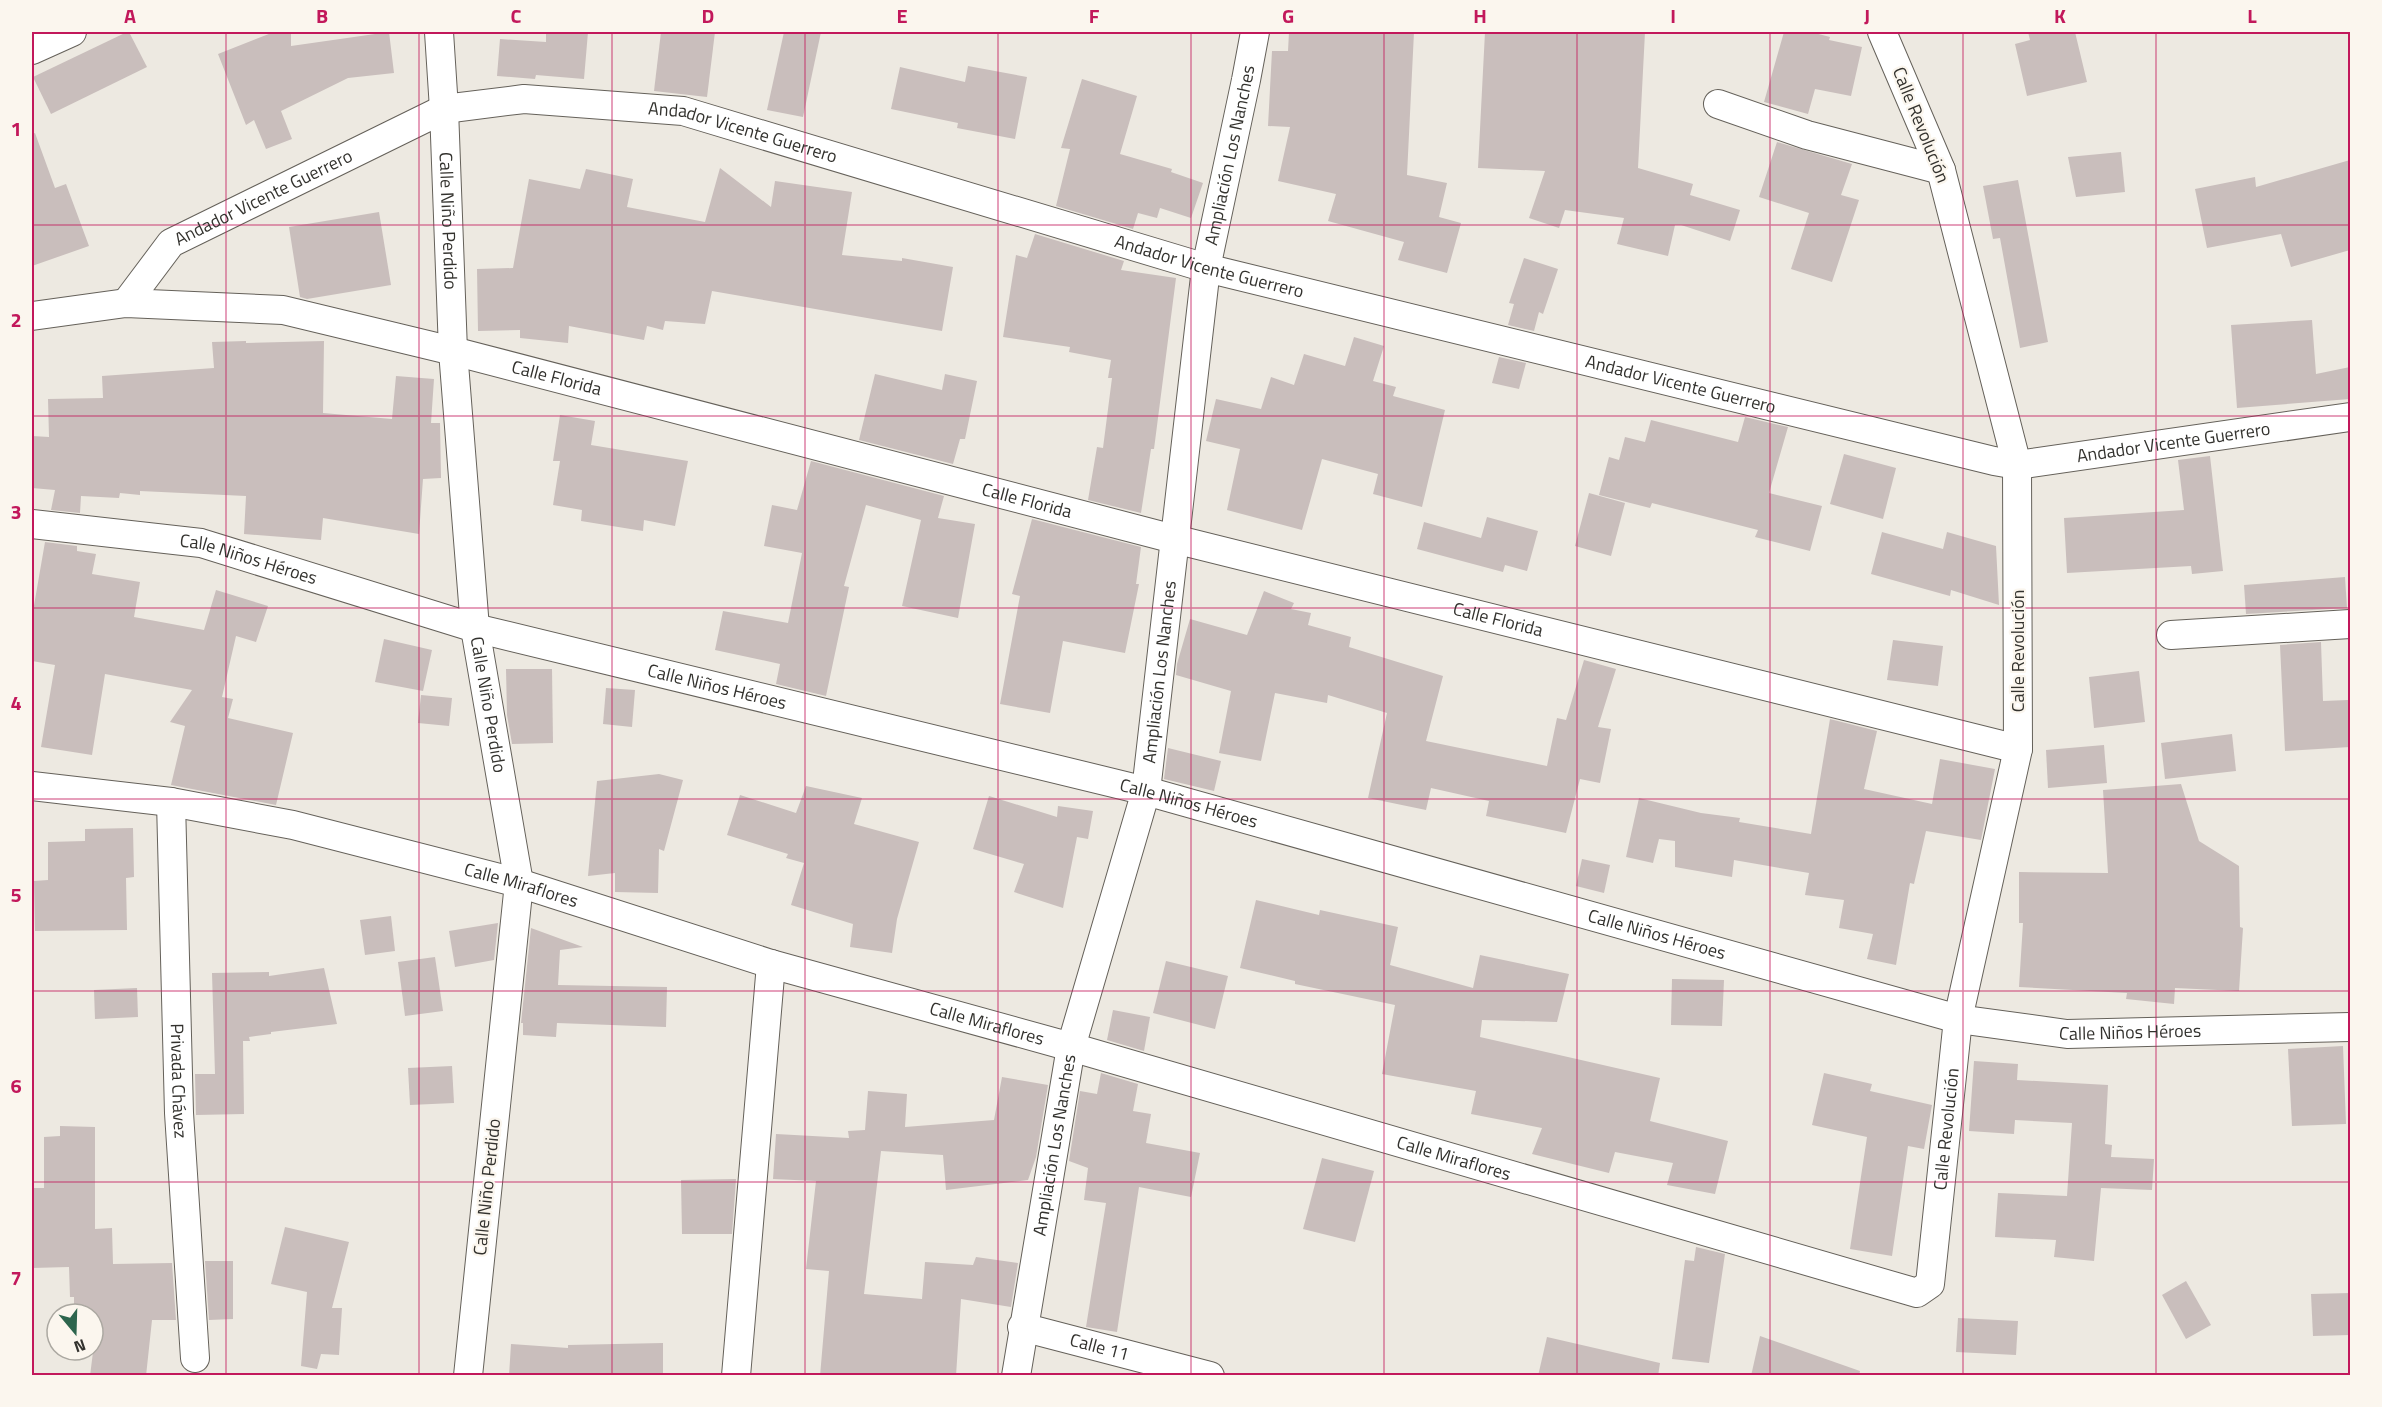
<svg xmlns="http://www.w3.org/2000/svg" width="2382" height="1407" font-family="'Titillium Web',sans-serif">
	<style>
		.building { fill: #c9bebc }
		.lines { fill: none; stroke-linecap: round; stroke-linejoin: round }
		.minor-casing { stroke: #65615a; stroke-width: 30 }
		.minor { stroke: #fff; stroke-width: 28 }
		.grid { fill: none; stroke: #c2185b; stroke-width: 1.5; stroke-opacity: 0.55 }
		.labels { text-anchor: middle; stroke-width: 4.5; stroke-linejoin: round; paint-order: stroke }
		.street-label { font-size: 18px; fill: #33322e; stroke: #fbf6ee }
		.neatline { fill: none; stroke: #c2185b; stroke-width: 2 }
		.grid-label { font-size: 20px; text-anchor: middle; font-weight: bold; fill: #c2185b }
	</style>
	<rect width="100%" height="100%" fill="#ede9e1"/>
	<g class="building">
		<path d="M 127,32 L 129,32 L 147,67 L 51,114 L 33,77 Z"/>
		<path d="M 274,32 L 291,32 L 291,46 L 389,32 L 394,73 L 348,78 L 281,111 L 292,139 L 266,149 L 254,120 L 246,125 L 218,54 Z"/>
		<path d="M 546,32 L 588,32 L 584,79 L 536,75 L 535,79 L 497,76 L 500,39 L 546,42 Z"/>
		<path d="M 661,32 L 715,32 L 707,97 L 654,91 Z"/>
		<path d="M 784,32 L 821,32 L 803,117 L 767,110 Z"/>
		<path d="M 1289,32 L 1414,32 L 1407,175 L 1447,183 L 1439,217 L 1461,223 L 1447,273 L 1398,260 L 1404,242 L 1328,221 L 1336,194 L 1278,181 L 1290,127 L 1268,126 L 1272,51 L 1288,51 Z"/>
		<path d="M 1485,32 L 1645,32 L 1638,168 L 1693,184 L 1690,195 L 1740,210 L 1730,241 L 1681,225 L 1675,225 L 1668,256 L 1617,244 L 1624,218 L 1565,210 L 1559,228 L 1529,218 L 1545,171 L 1478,168 Z"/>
		<path d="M 1784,32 L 1811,32 L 1830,37 L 1829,40 L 1862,47 L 1851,96 L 1815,89 L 1808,114 L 1764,102 Z"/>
		<path d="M 2028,32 L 2075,32 L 2087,82 L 2027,96 L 2015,44 L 2030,40 Z"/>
		<path d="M 968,66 L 1027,77 L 1015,139 L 957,128 L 958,123 L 891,109 L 900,67 L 965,82 Z"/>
		<path d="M 1082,79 L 1137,96 L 1120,154 L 1172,169 L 1171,172 L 1203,183 L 1191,218 L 1160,208 L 1157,218 L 1138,213 L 1133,229 L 1056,206 L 1070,149 L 1061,148 Z"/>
		<path d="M 35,133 L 55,188 L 66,184 L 89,246 L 32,266 L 32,134 Z"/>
		<path d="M 1777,142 L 1852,164 L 1841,195 L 1859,200 L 1832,282 L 1791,269 L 1809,213 L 1759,197 Z"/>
		<path d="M 2121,152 L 2125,192 L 2076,197 L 2068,157 Z"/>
		<path d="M 2350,160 L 2350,250 L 2291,267 L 2281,234 L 2207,248 L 2195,189 L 2255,177 L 2256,187 Z"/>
		<path d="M 720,168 L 771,207 L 775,181 L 852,192 L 842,255 L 902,261 L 902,258 L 953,267 L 942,331 L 712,291 L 705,324 L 665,321 L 663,330 L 647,326 L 644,340 L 569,326 L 568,343 L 520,338 L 520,330 L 478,331 L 477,269 L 513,268 L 529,179 L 580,189 L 586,169 L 633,179 L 627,207 L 705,222 Z"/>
		<path d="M 2018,180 L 2048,342 L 2020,348 L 2000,238 L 1993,239 L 1983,186 Z"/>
		<path d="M 379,212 L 391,285 L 307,299 L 300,297 L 289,227 Z"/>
		<path d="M 1035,234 L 1124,261 L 1121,270 L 1176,278 L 1154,449 L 1151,449 L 1141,513 L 1088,500 L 1097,447 L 1103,448 L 1112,378 L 1108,378 L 1111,360 L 1069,352 L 1070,347 L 1003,337 L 1016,255 L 1027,258 Z"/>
		<path d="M 1524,258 L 1558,269 L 1543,314 L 1539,312 L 1534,331 L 1508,325 L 1514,304 L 1509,303 Z"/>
		<path d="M 2312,320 L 2316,374 L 2350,367 L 2350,399 L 2237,408 L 2231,325 Z"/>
		<path d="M 1354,337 L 1384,346 L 1373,381 L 1396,387 L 1393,396 L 1445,410 L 1422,507 L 1373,494 L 1378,474 L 1322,459 L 1302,530 L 1227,510 L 1240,449 L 1206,441 L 1216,399 L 1261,409 L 1271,377 L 1294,385 L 1304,354 L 1345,366 Z"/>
		<path d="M 246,341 L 246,343 L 324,341 L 323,413 L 392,419 L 396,376 L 434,379 L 431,423 L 440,423 L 441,478 L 423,479 L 419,534 L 323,518 L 321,540 L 244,534 L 246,496 L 140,491 L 140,495 L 120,493 L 119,498 L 81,496 L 80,513 L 51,510 L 55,490 L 32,488 L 32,436 L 49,437 L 48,399 L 103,398 L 102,376 L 214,368 L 212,342 Z"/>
		<path d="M 1499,357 L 1526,363 L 1519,389 L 1492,383 Z"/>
		<path d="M 875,374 L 942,390 L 945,374 L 977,381 L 965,439 L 960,439 L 953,464 L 859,440 Z"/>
		<path d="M 560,415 L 595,421 L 591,445 L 688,461 L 675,526 L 644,520 L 643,531 L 581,521 L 582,510 L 553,505 L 560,461 L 553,461 Z"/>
		<path d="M 1745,417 L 1788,427 L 1769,493 L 1822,506 L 1810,551 L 1755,537 L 1758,530 L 1652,503 L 1650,508 L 1599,495 L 1609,457 L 1619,460 L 1625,437 L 1645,442 L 1651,420 L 1738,442 Z"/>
		<path d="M 1844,454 L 1896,468 L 1883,519 L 1830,504 Z"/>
		<path d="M 2210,456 L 2223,571 L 2192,574 L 2191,566 L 2067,573 L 2064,518 L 2184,510 L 2178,460 Z"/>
		<path d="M 811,461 L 944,496 L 938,518 L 975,524 L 958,618 L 902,606 L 921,520 L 866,505 L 844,586 L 849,587 L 826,696 L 776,684 L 780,664 L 715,650 L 723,611 L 788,623 L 802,553 L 764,546 L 772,505 L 797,510 Z"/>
		<path d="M 1589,493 L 1625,503 L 1611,556 L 1575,546 Z"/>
		<path d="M 1487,517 L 1538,531 L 1527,571 L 1505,565 L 1503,572 L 1417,549 L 1424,522 L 1481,538 Z"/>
		<path d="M 1032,519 L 1141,547 L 1136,584 L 1139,584 L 1125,653 L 1063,641 L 1050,713 L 1000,704 L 1020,596 L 1012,594 Z"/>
		<path d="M 1882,532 L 1943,549 L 1947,532 L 1996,546 L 1999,605 L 1951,590 L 1950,596 L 1871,574 Z"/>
		<path d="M 45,542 L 77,546 L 77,551 L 96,554 L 92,574 L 140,582 L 134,617 L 204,630 L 216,590 L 268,606 L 256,642 L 236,636 L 222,697 L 233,699 L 228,718 L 293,733 L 276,805 L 171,785 L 185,726 L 170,722 L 192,690 L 105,674 L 92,755 L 41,747 L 55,665 L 32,661 L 32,617 Z"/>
		<path d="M 2345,577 L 2347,608 L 2246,614 L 2244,585 Z"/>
		<path d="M 1264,591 L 1294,603 L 1291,609 L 1311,613 L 1308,625 L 1351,637 L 1349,647 L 1443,676 L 1426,741 L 1547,766 L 1557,718 L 1566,720 L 1584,660 L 1616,669 L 1598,727 L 1611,729 L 1600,783 L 1580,779 L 1566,833 L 1486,816 L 1489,801 L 1431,788 L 1426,810 L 1368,798 L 1387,713 L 1328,695 L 1327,703 L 1275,693 L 1261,761 L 1219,753 L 1231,691 L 1176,675 L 1177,664 L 1190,619 L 1247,635 Z"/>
		<path d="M 384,639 L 432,650 L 423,691 L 375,682 Z"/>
		<path d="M 1893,640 L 1943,646 L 1938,686 L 1887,680 Z"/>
		<path d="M 2321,642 L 2323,701 L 2348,700 L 2350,747 L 2285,751 L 2280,645 Z"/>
		<path d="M 506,669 L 552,669 L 553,743 L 512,744 L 507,715 Z"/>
		<path d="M 2139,671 L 2145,722 L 2094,728 L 2089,677 Z"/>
		<path d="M 606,688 L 635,690 L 632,727 L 603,724 Z"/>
		<path d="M 421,695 L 452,698 L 449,726 L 418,723 Z"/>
		<path d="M 1830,719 L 1877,731 L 1864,789 L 1932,804 L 1940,759 L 1995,769 L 1981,840 L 1926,831 L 1914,884 L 1910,883 L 1896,965 L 1867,959 L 1873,934 L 1839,928 L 1844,900 L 1805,895 L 1809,873 L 1734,860 L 1732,877 L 1675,867 L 1675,841 L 1659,839 L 1653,863 L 1626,857 L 1639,798 L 1701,813 L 1740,818 L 1739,822 L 1811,834 Z"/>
		<path d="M 2232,734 L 2236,771 L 2165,779 L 2161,743 Z"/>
		<path d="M 2104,745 L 2107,783 L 2048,788 L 2046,750 Z"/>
		<path d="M 1168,748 L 1221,761 L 1214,791 L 1164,779 Z"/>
		<path d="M 659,774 L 683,780 L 664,851 L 659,849 L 658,893 L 615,892 L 615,873 L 588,876 L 597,781 Z"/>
		<path d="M 2181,784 L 2199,841 L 2239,866 L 2240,927 L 2243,928 L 2239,991 L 2175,988 L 2174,1004 L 2126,999 L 2127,993 L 2019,987 L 2023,923 L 2019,923 L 2019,872 L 2108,873 L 2103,790 Z"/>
		<path d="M 806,786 L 862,798 L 854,824 L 919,842 L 897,919 L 892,953 L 850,947 L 853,924 L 791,905 L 804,863 L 786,858 L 788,854 L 727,835 L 740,795 L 796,813 Z"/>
		<path d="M 989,796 L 1057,817 L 1058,806 L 1093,811 L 1088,839 L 1077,837 L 1063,908 L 1014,892 L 1024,864 L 973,849 Z"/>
		<path d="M 133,828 L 134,877 L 126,878 L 127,930 L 35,931 L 34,881 L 48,880 L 48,842 L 85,841 L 85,829 Z"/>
		<path d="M 1582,859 L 1610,865 L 1604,893 L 1576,886 Z"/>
		<path d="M 1256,900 L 1319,915 L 1320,910 L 1398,927 L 1390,965 L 1473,988 L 1480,955 L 1569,974 L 1557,1022 L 1482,1020 L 1480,1037 L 1660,1078 L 1650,1121 L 1728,1141 L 1715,1194 L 1667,1185 L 1673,1163 L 1615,1152 L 1609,1173 L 1532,1154 L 1542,1128 L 1471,1114 L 1476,1091 L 1382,1074 L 1395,1005 L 1295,984 L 1295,981 L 1240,968 Z"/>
		<path d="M 391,916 L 395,951 L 365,955 L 360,920 Z"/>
		<path d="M 498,923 L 494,960 L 455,967 L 449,931 Z"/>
		<path d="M 531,928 L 583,947 L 560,950 L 558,985 L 667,987 L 666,1027 L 557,1023 L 556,1037 L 523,1035 L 523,1023 L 521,1023 Z"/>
		<path d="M 435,957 L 443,1011 L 405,1016 L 398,962 Z"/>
		<path d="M 1166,961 L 1228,976 L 1215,1029 L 1153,1013 Z"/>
		<path d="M 324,968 L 337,1024 L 271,1032 L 271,1034 L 249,1037 L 250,1041 L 243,1041 L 244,1114 L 196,1115 L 195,1074 L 215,1074 L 212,973 L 269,972 L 269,976 Z"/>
		<path d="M 1672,979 L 1724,980 L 1722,1026 L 1671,1025 Z"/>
		<path d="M 137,988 L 138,1017 L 95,1019 L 94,990 Z"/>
		<path d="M 1113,1010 L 1150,1017 L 1144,1051 L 1107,1040 Z"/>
		<path d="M 2343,1046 L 2346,1124 L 2292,1126 L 2288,1049 Z"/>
		<path d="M 1974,1061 L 2018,1064 L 2017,1080 L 2108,1085 L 2105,1144 L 2112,1145 L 2111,1157 L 2154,1159 L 2152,1190 L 2101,1188 L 2094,1261 L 2054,1257 L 2056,1240 L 1995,1237 L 1998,1193 L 2067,1196 L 2072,1123 L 2015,1120 L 2014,1134 L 1969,1131 Z"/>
		<path d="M 452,1066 L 454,1103 L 410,1105 L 408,1068 Z"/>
		<path d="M 1101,1073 L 1138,1084 L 1133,1111 L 1151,1114 L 1146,1143 L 1200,1153 L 1191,1197 L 1139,1187 L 1117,1332 L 1086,1327 L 1106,1203 L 1084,1200 L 1088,1168 L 1069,1161 L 1080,1091 L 1097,1094 Z"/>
		<path d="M 1824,1073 L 1872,1084 L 1870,1091 L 1932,1105 L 1924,1149 L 1908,1146 L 1892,1256 L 1850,1249 L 1867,1137 L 1812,1125 Z"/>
		<path d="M 1002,1077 L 1048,1085 L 1036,1157 L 1028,1180 L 946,1190 L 943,1155 L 881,1151 L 864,1294 L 922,1299 L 925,1262 L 973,1265 L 976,1257 L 1018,1263 L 1011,1307 L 961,1299 L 956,1376 L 820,1376 L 829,1271 L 806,1269 L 816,1181 L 773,1179 L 776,1134 L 849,1138 L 848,1131 L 865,1130 L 868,1091 L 907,1094 L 905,1127 L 994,1120 Z"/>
		<path d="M 60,1126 L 95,1127 L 95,1229 L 112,1228 L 113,1264 L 172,1263 L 176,1320 L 152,1320 L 146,1376 L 90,1376 L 93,1352 L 93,1314 L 74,1314 L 74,1297 L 70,1297 L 69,1267 L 32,1268 L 32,1188 L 44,1188 L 44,1137 L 60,1136 Z"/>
		<path d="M 1322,1158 L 1374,1171 L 1355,1242 L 1303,1229 Z"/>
		<path d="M 736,1179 L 732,1234 L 682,1234 L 681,1180 Z"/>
		<path d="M 285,1227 L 349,1242 L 332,1308 L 342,1308 L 339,1355 L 321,1354 L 317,1369 L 301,1366 L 307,1292 L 271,1284 Z"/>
		<path d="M 1696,1247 L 1725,1254 L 1709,1363 L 1672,1359 L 1685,1260 L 1694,1261 Z"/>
		<path d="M 205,1261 L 233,1261 L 233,1319 L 209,1320 Z"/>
		<path d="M 2186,1281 L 2211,1325 L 2186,1339 L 2162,1295 Z"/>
		<path d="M 2350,1293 L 2350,1335 L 2313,1336 L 2311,1294 Z"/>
		<path d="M 1958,1318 L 2018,1321 L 2016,1355 L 1956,1352 Z"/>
		<path d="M 1760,1336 L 1860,1371 L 1859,1376 L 1751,1376 Z"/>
		<path d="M 1547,1337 L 1660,1363 L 1658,1376 L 1538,1376 Z"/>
		<path d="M 663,1343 L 663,1376 L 509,1376 L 511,1344 L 568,1348 L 568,1345 Z"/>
	</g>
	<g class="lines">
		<defs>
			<g id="minor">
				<path id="s1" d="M 439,32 L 444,109 L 453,351 L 475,628 L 519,883 L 468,1376"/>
				<path d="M 32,50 L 72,32"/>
				<path d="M 1718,104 L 1807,135 L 1941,170"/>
				<path id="s2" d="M 126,303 L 171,243 L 444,109 L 524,99 L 683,111 L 1206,268 L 1994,461 L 2017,465 L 2350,417"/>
				<path id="s3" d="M 32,316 L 126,303 L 283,310 L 453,351 L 1174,539 L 2018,749"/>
				<path id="s4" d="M 32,524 L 201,543 L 475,628 L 1146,791 L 1958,1019 L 2067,1034 L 2350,1027"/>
				<path d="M 2171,635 L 2350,624"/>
				<path id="s5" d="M 32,786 L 171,802 L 293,825 L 519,883 L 771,964 L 1071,1047 L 1917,1293 L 1930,1284 L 1958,1019 L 2018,749 L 2017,465 L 1941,170 L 1882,32"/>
				<path id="s6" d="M 171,802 L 179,1113 L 195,1358"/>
				<path id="s7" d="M 1022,1327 L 1210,1376"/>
				<path d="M 736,1376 L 771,964"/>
				<path id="s8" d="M 1016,1376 L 1071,1047 L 1146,791 L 1206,268 L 1246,80 L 1255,32"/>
			</g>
		</defs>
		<use href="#minor" class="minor-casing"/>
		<use href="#minor" class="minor"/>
	</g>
	<path class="grid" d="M 226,32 L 226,1376M 419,32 L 419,1376M 612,32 L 612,1376M 805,32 L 805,1376M 998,32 L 998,1376M 1191,32 L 1191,1376M 1384,32 L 1384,1376M 1577,32 L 1577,1376M 1770,32 L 1770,1376M 1963,32 L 1963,1376M 2156,32 L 2156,1376M 32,225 L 2350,225M 32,416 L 2350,416M 32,608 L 2350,608M 32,799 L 2350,799M 32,991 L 2350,991M 32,1182 L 2350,1182"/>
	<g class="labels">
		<g class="street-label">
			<text transform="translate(1921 125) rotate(68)" y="6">Calle Revolución</text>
			<text dy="6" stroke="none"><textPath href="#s2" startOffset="682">Andador Vicente Guerrero</textPath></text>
			<text dy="6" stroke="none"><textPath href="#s8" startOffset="1242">Ampliación Los Nanches</textPath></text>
			<text dy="6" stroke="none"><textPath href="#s2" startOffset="178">Andador Vicente Guerrero</textPath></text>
			<text dy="6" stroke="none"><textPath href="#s1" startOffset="189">Calle Niño Perdido</textPath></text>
			<text dy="6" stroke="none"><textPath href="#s2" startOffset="1168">Andador Vicente Guerrero</textPath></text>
			<text dy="6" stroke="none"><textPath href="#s3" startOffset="534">Calle Florida</textPath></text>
			<text dy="6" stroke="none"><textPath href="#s2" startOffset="1654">Andador Vicente Guerrero</textPath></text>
			<text dy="6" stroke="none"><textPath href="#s2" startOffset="2158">Andador Vicente Guerrero</textPath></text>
			<text dy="6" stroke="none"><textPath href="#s3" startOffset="1020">Calle Florida</textPath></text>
			<text dy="6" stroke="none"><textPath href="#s4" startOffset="220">Calle Niños Héroes</textPath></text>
			<text dy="6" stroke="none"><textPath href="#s3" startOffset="1506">Calle Florida</textPath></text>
			<text transform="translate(2018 651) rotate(-90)" y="6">Calle Revolución</text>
			<text dy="6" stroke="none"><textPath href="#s8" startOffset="720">Ampliación Los Nanches</textPath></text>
			<text dy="6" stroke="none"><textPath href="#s4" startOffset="706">Calle Niños Héroes</textPath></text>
			<text dy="6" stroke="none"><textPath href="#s1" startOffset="675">Calle Niño Perdido</textPath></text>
			<text dy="6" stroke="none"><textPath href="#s4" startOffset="1192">Calle Niños Héroes</textPath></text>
			<text dy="6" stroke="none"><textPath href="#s5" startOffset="500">Calle Miraflores</textPath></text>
			<text dy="6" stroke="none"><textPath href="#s4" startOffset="1678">Calle Niños Héroes</textPath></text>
			<text dy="6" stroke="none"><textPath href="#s5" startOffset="986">Calle Miraflores</textPath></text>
			<text dy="6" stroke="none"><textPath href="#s4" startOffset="2164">Calle Niños Héroes</textPath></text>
			<text dy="6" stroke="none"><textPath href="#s6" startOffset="279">Privada Chávez</textPath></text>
			<text dy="6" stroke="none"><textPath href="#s5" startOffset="2126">Calle Revolución</textPath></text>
			<text dy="6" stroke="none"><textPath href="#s8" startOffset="234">Ampliación Los Nanches</textPath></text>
			<text dy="6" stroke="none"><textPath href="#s5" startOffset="1472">Calle Miraflores</textPath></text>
			<text transform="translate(487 1187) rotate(-84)" y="6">Calle Niño Perdido</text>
			<text dy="6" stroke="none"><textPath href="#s7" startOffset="80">Calle 11</textPath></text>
		</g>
	</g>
	<rect width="2382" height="1407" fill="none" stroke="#fbf6ee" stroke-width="66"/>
	<g transform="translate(75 1332) rotate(161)"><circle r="28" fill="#fbf6ee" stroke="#aba8a1" stroke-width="1.5"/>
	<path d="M0-4.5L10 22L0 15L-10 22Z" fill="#2d654d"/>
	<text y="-9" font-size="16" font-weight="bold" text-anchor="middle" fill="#33322e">N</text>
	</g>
	<rect x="33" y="33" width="2316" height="1341" class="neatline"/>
	<g class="grid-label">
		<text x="130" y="23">A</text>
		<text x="322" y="23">B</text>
		<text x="516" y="23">C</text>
		<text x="708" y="23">D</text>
		<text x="902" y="23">E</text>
		<text x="1094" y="23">F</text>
		<text x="1288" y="23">G</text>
		<text x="1480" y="23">H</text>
		<text x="1673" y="23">I</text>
		<text x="1867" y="23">J</text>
		<text x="2060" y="23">K</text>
		<text x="2252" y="23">L</text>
		<text x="16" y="136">1</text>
		<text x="16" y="327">2</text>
		<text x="16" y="519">3</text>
		<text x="16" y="710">4</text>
		<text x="16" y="902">5</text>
		<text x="16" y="1093">6</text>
		<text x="16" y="1285">7</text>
	</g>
</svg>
